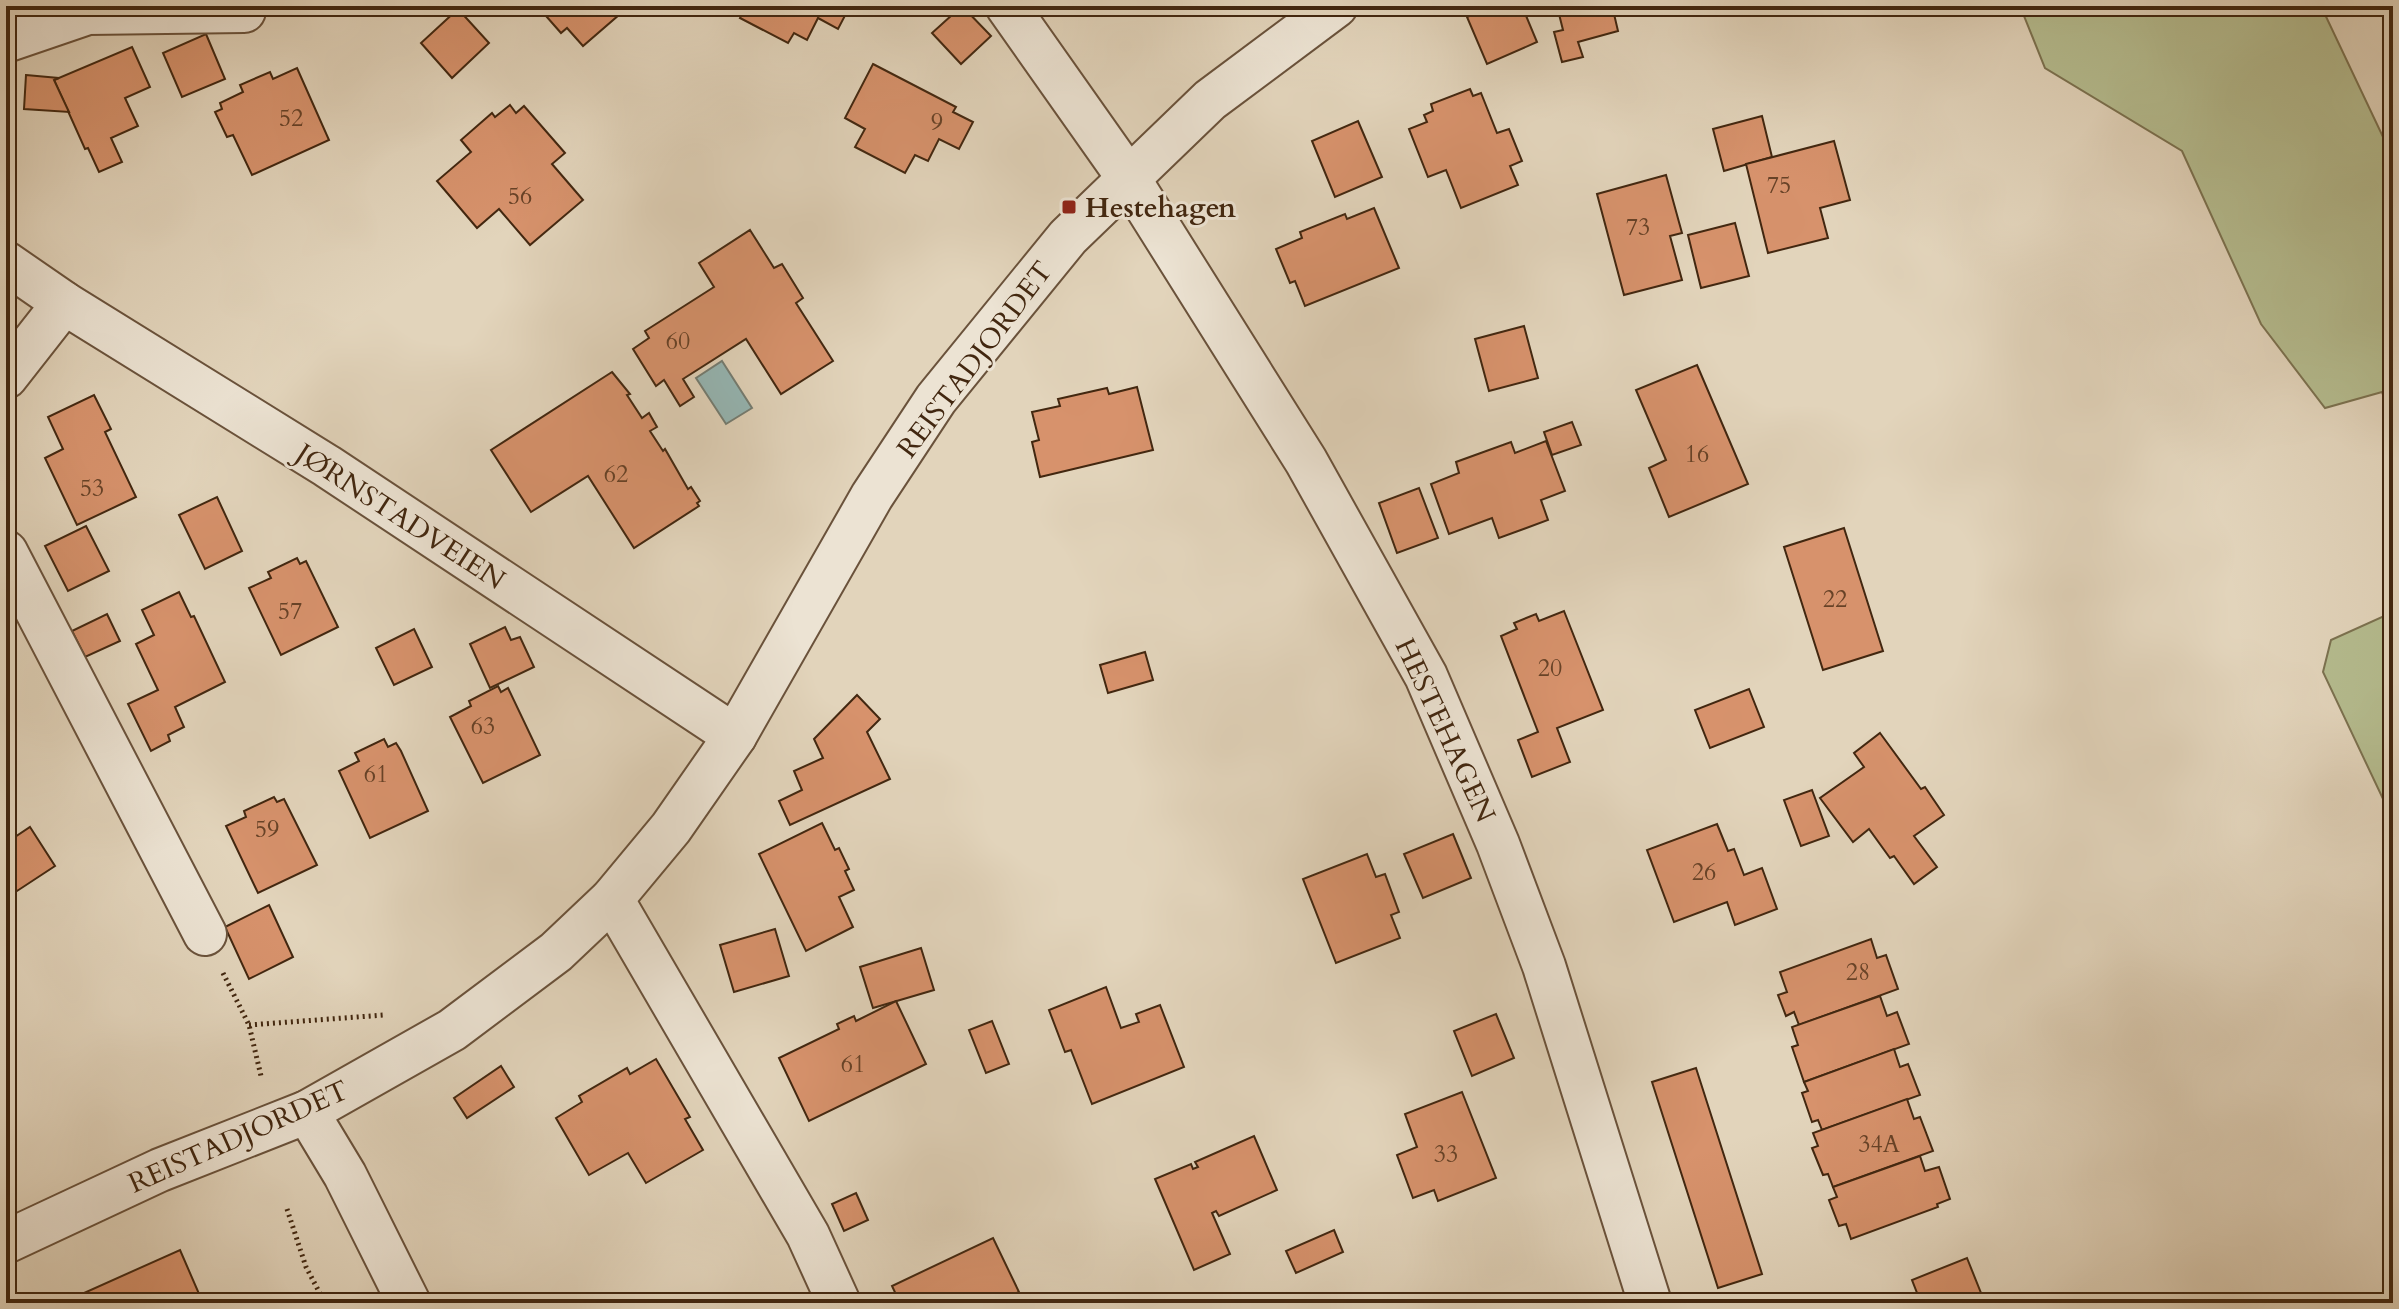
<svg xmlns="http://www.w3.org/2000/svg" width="2399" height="1309" font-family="Cardo,serif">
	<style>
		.green { fill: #b5bc8f; stroke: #7c7250; stroke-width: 2 }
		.water { fill: #95b7b5; stroke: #747d73; stroke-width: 2 }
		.building { fill: #d7926c; stroke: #422710; stroke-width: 2 }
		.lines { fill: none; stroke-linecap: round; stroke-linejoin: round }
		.street-casing { stroke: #6a523b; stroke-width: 46 }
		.path { stroke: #422710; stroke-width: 5; stroke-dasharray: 2 4; stroke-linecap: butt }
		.street { stroke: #ece3d3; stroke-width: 42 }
		.poi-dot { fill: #8f2418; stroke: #ece3d3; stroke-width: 3 }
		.labels { text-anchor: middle; stroke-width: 6; stroke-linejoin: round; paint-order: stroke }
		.number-label { font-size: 24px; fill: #674227 }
		.poi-label { font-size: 28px; font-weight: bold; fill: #422710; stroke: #ece3d3; text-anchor: start }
		.street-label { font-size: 28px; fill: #422710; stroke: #ece3d3 }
	</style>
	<rect width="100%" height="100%" fill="#e2d4bb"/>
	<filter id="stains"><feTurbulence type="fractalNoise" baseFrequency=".0025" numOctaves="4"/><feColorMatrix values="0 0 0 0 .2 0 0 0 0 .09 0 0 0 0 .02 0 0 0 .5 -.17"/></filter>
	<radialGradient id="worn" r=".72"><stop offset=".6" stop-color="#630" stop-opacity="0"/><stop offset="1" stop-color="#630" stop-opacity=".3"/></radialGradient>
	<g class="green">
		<path d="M 2020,6 L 2321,6 L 2393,158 L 2393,424 L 2382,392 L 2325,408 L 2261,324 L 2182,151 L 2045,68 Z"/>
		<path d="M 2393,612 L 2393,820 L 2323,672 L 2331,640 Z"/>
	</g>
	<path class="water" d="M 722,361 L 752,408 L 726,424 L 696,378 Z"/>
	<g class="building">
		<path d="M 541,6 L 614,6 L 620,14 L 583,46 L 567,28 L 561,33 L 539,8 Z"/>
		<path d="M 740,6 L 850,6 L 838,29 L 818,18 L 807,40 L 794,33 L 788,43 L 740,18 L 745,9 Z"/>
		<path d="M 962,6 L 991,36 L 961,64 L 932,33 Z"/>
		<path d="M 1492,6 L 1522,6 L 1537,42 L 1487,64 L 1467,17 Z"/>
		<path d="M 1557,6 L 1618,6 L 1620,12 L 1614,14 L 1618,31 L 1578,42 L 1583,57 L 1562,62 L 1554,32 L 1563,30 Z"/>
		<path d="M 1729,6 L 1794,6 L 1794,7 L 1729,12 Z"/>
		<path d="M 458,9 L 489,43 L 452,78 L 421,43 Z"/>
		<path d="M 206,34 L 225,79 L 182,97 L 163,53 Z"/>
		<path d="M 132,47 L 150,87 L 125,98 L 138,126 L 111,138 L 122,162 L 99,172 L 88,148 L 85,149 L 54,80 Z"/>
		<path d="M 873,64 L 956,107 L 953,112 L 973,122 L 959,149 L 939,139 L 928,161 L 915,155 L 905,173 L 855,147 L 865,129 L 845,118 Z"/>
		<path d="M 297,68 L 329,140 L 252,175 L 233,135 L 227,137 L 215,112 L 222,109 L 220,103 L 243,92 L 240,85 L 270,72 L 273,79 Z"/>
		<path d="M 26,75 L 59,78 L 54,80 L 69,112 L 24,109 Z"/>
		<path d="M 1470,89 L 1473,96 L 1481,93 L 1497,133 L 1509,129 L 1522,161 L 1510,166 L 1518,185 L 1461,208 L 1446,170 L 1428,177 L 1409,129 L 1427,122 L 1424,115 L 1433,111 L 1431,104 Z"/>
		<path d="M 510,105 L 516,113 L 524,106 L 565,153 L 552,164 L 583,200 L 530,245 L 499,209 L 477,228 L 437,181 L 471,152 L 461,140 L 492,113 L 495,117 Z"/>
		<path d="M 1762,116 L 1772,157 L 1724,171 L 1713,129 Z"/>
		<path d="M 1358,121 L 1382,177 L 1335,197 L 1312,141 Z"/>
		<path d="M 1834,141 L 1850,200 L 1820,208 L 1828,238 L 1768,253 L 1746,164 Z"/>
		<path d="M 1666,175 L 1682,233 L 1670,236 L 1682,280 L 1624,295 L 1597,194 Z"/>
		<path d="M 1374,208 L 1399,268 L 1305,306 L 1295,281 L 1290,283 L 1276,249 L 1302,238 L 1300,232 L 1345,214 L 1347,219 Z"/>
		<path d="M 1735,223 L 1749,276 L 1701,288 L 1688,235 Z"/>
		<path d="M 750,230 L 774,268 L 782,264 L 803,298 L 796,303 L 833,361 L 781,394 L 746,339 L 683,379 L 694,397 L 680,406 L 664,380 L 656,386 L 633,349 L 649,338 L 645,331 L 714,287 L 699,263 Z"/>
		<path d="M 1524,326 L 1538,378 L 1489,391 L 1475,339 Z"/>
		<path d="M 1697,365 L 1748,484 L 1669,517 L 1649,468 L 1666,460 L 1636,390 Z"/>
		<path d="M 612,372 L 630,394 L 627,395 L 642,418 L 649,413 L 657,427 L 650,431 L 663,451 L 665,449 L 688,489 L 691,487 L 700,501 L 697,503 L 699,506 L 634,548 L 588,476 L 531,512 L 491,450 Z"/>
		<path d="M 1137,387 L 1153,450 L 1040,477 L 1032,442 L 1039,440 L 1032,412 L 1060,406 L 1058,399 L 1107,388 L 1109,394 Z"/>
		<path d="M 94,395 L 111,429 L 105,432 L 136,497 L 77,525 L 45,458 L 63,449 L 48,417 Z"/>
		<path d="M 1572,422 L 1581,445 L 1552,455 L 1544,432 Z"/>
		<path d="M 1546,441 L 1565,491 L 1541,500 L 1548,520 L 1499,538 L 1492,518 L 1449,534 L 1431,484 L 1459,473 L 1456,462 L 1511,442 L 1515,453 Z"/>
		<path d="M 1419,488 L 1438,538 L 1397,553 L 1379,503 Z"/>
		<path d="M 217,497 L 242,551 L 205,569 L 179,515 Z"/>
		<path d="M 86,526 L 109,571 L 68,591 L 45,546 Z"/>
		<path d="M 1844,528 L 1883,651 L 1823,670 L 1784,547 Z"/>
		<path d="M 297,558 L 300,564 L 306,561 L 338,627 L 281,655 L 249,588 L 271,578 L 268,572 Z"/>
		<path d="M 179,592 L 191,617 L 194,616 L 225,682 L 175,707 L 184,727 L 168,735 L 170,741 L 151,751 L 128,704 L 158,690 L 136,644 L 154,635 L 142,610 Z"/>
		<path d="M 1564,611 L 1603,710 L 1557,728 L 1570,762 L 1532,777 L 1518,740 L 1538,732 L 1501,636 L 1517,629 L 1514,623 L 1536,614 L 1539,621 Z"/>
		<path d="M 107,614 L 120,641 L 85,657 L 72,631 Z"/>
		<path d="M 505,627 L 511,640 L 520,637 L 534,667 L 490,688 L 470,644 Z"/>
		<path d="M 414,629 L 432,667 L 394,685 L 376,648 Z"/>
		<path d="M 1145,652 L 1153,680 L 1108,693 L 1100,665 Z"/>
		<path d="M 498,686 L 501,692 L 508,688 L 540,755 L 483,783 L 450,717 L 471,706 L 469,701 Z"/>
		<path d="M 1749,689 L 1764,727 L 1710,748 L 1695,710 Z"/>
		<path d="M 857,695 L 880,719 L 867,732 L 890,779 L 790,825 L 779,801 L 802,790 L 794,771 L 823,758 L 814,739 Z"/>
		<path d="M 1880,733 L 1921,789 L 1925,787 L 1944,815 L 1914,836 L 1937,867 L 1914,884 L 1894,856 L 1890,858 L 1869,829 L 1853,842 L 1820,798 L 1864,767 L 1854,753 Z"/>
		<path d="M 384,739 L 388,747 L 396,743 L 401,751 L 428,811 L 370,838 L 339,771 L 359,761 L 355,753 Z"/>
		<path d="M 1812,790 L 1829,836 L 1801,846 L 1784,800 Z"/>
		<path d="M 274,797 L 277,802 L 284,799 L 317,865 L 258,893 L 226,826 L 246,817 L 244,811 Z"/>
		<path d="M 822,823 L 835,850 L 839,848 L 849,869 L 845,871 L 854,890 L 839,897 L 853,927 L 806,951 L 759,854 Z"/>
		<path d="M 1717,824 L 1728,851 L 1734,849 L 1744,875 L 1762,868 L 1777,909 L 1735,925 L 1727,902 L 1674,922 L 1647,850 Z"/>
		<path d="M 30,827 L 55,866 L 17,891 L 6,875 L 6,843 Z"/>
		<path d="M 1453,834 L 1471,878 L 1423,898 L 1404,854 Z"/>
		<path d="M 1367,854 L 1376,877 L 1385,874 L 1399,912 L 1391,915 L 1400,938 L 1336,963 L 1303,879 Z"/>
		<path d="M 269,905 L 293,957 L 249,979 L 225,927 Z"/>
		<path d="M 775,929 L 789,976 L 734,992 L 720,945 Z"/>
		<path d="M 1871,939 L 1877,958 L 1886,955 L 1898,989 L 1799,1025 L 1794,1012 L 1786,1016 L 1778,995 L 1787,992 L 1780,972 Z"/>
		<path d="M 921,948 L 934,990 L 873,1008 L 860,967 Z"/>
		<path d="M 1106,987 L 1121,1028 L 1139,1022 L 1136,1014 L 1160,1005 L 1184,1067 L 1092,1104 L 1071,1050 L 1065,1052 L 1049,1010 Z"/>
		<path d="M 1880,996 L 1887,1016 L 1897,1012 L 1909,1044 L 1804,1082 L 1792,1047 L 1798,1045 L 1792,1027 Z"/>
		<path d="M 896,1001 L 926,1064 L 809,1121 L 779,1058 L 839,1029 L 837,1024 L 854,1016 L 856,1021 Z"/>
		<path d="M 1496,1014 L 1514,1058 L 1472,1076 L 1454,1031 Z"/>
		<path d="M 992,1021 L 1009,1064 L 986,1073 L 969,1030 Z"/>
		<path d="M 1894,1049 L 1900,1067 L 1908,1064 L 1920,1095 L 1822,1130 L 1818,1120 L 1812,1122 L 1802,1093 L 1808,1091 L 1804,1082 Z"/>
		<path d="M 656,1059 L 690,1117 L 685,1119 L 703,1150 L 646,1183 L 628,1153 L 589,1175 L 556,1118 L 582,1102 L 579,1096 L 627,1068 L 630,1074 Z"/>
		<path d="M 501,1066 L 514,1087 L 467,1118 L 454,1098 Z"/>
		<path d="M 1696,1068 L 1762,1274 L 1718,1288 L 1652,1082 Z"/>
		<path d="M 1462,1092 L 1496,1178 L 1438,1201 L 1434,1190 L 1413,1198 L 1397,1155 L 1417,1147 L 1405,1114 Z"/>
		<path d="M 1907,1099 L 1914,1119 L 1920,1117 L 1933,1151 L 1833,1187 L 1828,1174 L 1823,1175 L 1812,1148 L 1818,1146 L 1813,1133 Z"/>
		<path d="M 1254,1136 L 1277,1190 L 1219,1216 L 1216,1211 L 1212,1213 L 1230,1254 L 1194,1270 L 1155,1179 L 1191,1164 L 1193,1169 L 1198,1167 L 1195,1162 Z"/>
		<path d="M 1920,1156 L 1925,1171 L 1939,1167 L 1950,1199 L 1937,1204 L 1938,1207 L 1851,1239 L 1846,1224 L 1839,1226 L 1829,1200 L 1837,1197 L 1833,1187 Z"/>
		<path d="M 856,1193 L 868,1220 L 844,1231 L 832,1204 Z"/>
		<path d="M 1334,1230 L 1343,1252 L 1296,1273 L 1286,1251 Z"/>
		<path d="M 993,1238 L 1019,1292 L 996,1303 L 900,1303 L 892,1286 Z"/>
		<path d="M 180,1250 L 203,1303 L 89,1303 L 84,1293 Z"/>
		<path d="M 1967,1258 L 1985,1303 L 1921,1303 L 1912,1280 Z"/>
	</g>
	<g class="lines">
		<defs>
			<g id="street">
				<path d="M 1007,6 L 1129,179 L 1306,461 L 1426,676 L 1498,844 L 1544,966 L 1650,1303"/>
				<path d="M 6,41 L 88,13 L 244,11"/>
				<path d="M 6,263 L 64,303 L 327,466 L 735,736"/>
				<path d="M 6,377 L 64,303"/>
				<path d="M 6,552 L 205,934"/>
				<path d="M 612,899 L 808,1235 L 839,1303"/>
				<path d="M 307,1112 L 345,1175 L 409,1303"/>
				<path d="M 6,1242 L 160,1170 L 307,1112 L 452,1030 L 556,952 L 612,899 L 671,828 L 735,736 L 872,496 L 936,399 L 1068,237 L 1210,100 L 1336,6"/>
			</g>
		</defs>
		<use href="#street" class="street-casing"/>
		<g class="path">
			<path d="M 223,973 L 249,1025 L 261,1076"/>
			<path d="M 249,1025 L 384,1015"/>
			<path d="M 287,1209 L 306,1267 L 325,1303"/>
		</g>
		<use href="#street" class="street"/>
	</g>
	<rect class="poi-dot" x="1061" y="199" width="16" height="16" rx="4"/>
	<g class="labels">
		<g class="number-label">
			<text x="291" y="126">52</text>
			<text x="937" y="130">9</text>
			<text x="1779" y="193">75</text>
			<text x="520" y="204">56</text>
			<text x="1638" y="235">73</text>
			<text x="678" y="349">60</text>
			<text x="1697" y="462">16</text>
			<text x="616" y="482">62</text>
			<text x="92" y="496">53</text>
			<text x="1835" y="607">22</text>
			<text x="290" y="619">57</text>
			<text x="1550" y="676">20</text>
			<text x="483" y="734">63</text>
			<text x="376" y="782">61</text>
			<text x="267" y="837">59</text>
			<text x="1704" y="880">26</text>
			<text x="1858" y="980">28</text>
			<text x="853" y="1072">61</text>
			<text x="1879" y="1152">34A</text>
			<text x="1446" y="1162">33</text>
		</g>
		<g class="poi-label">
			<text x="1085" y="217">Hestehagen</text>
		</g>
		<g class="street-label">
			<text transform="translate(974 359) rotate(-53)" y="10">REISTADJORDET</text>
			<text transform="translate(401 516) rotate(33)" y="10">JØRNSTADVEIEN</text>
			<text transform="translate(1446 730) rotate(65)" y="10">HESTEHAGEN</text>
			<text transform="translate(238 1136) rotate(-24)" y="10">REISTADJORDET</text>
		</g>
	</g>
	<rect width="2399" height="1309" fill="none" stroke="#e2d4bb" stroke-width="32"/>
	<rect x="8" y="8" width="2383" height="1293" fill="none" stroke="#422710" stroke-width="4"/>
	<rect x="16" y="16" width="2367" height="1277" fill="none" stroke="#422710" stroke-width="2"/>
	<rect width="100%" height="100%" filter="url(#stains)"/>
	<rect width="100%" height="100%" fill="url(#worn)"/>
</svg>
